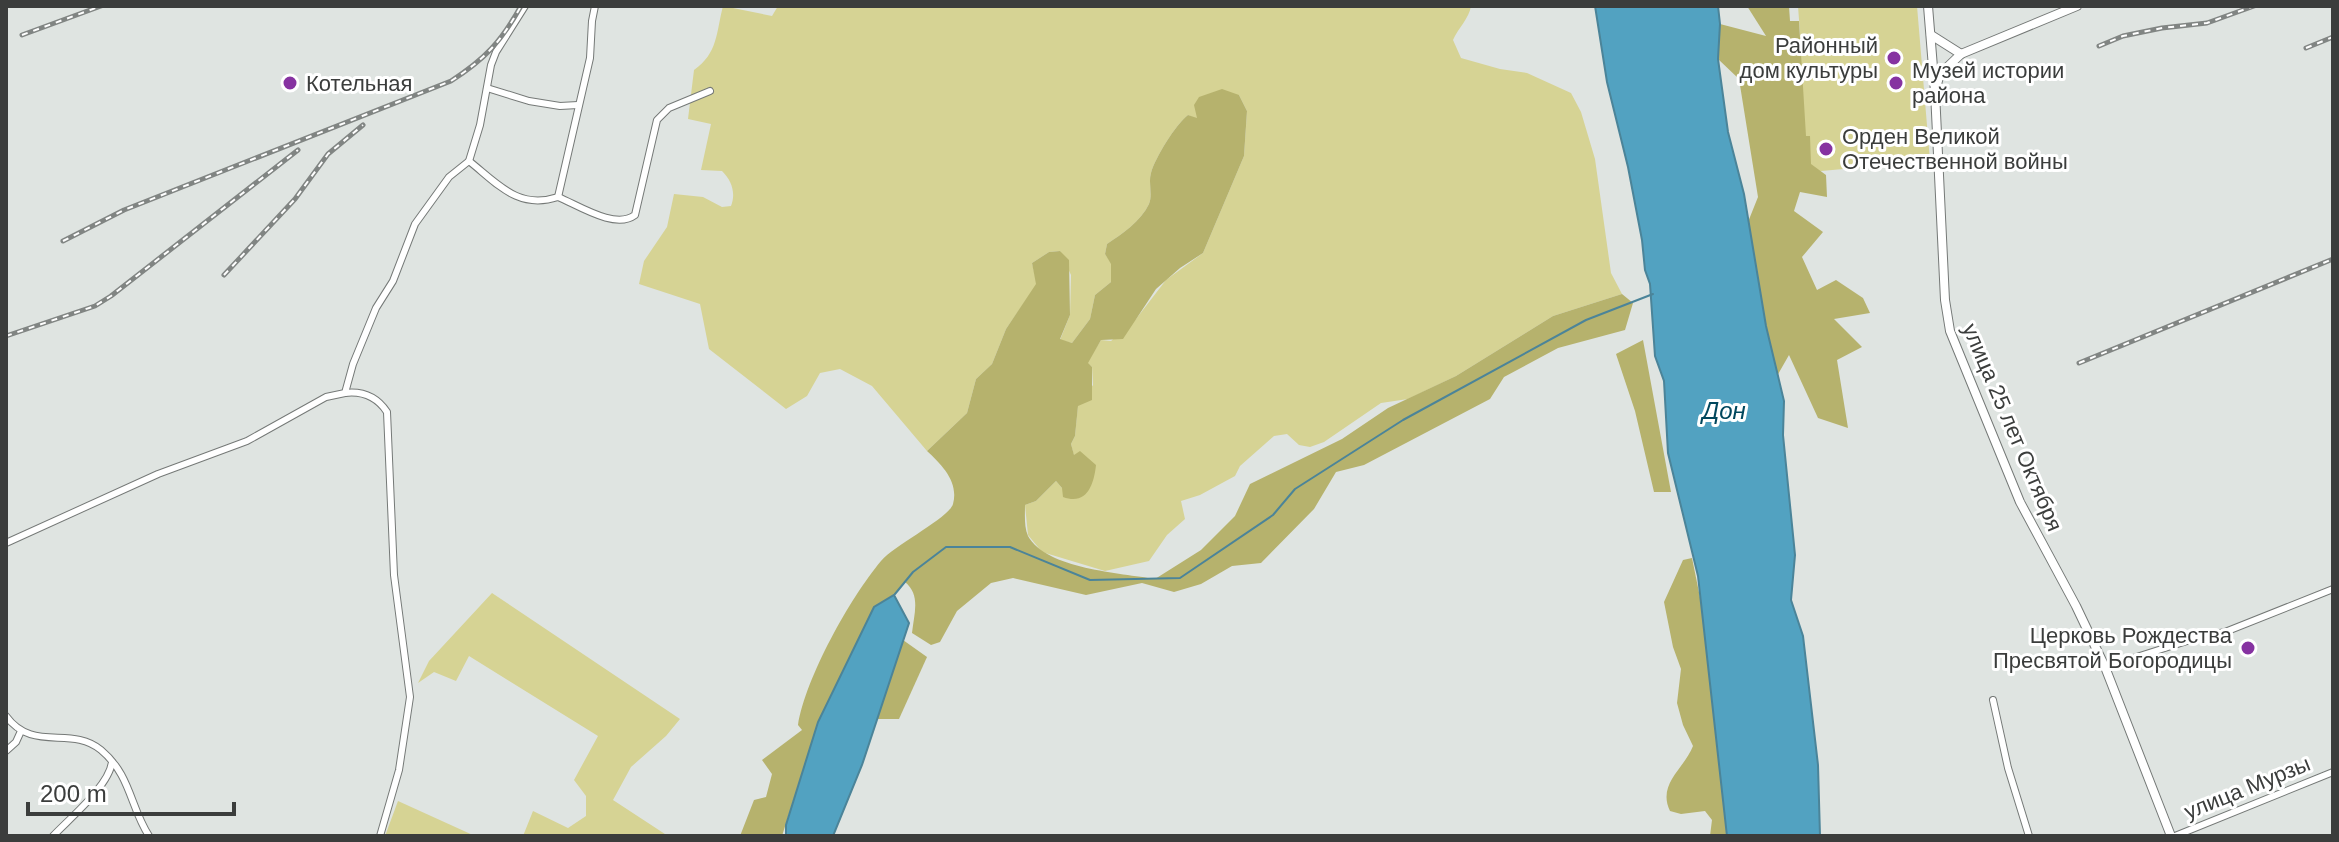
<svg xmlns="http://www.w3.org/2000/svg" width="2339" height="842" font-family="Arial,sans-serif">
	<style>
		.green { fill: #d6d394 }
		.forest { fill: #b6b26d }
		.water { fill: #52a2c1; stroke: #4b8499; stroke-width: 2 }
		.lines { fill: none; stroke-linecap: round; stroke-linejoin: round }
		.stream { stroke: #4b8499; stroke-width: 2 }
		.street-casing { stroke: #757977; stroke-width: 8 }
		.secondary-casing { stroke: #757977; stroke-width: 10 }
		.street { stroke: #fff; stroke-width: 6 }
		.secondary { stroke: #fff; stroke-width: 8 }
		.rail-casing { stroke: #818583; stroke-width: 5 }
		.rail { stroke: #fff; stroke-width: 2; stroke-dasharray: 6; stroke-linecap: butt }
		.poi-dot { fill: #8632a1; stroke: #fff; stroke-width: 3 }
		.labels { text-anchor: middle; stroke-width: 6; stroke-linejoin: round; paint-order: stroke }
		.poi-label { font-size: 22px; fill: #3b3d3c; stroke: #fff; text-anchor: start }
		.street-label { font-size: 22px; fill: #3b3d3c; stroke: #fff }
		.water-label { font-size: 24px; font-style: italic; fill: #00475d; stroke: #fff }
	</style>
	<rect width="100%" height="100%" fill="#dfe4e1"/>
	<g class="green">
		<path d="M 723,6 L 772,16 L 778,6 L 1471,6 C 1469,19 1458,28 1453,40 L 1461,58 L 1500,69 L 1527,73 L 1571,93 L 1581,112 L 1595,159 L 1611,273 L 1622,294 L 1553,316 L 1456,376 L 1408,399 L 1381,403 L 1324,442 L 1310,447 L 1299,445 L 1287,434 L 1274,436 L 1240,466 L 1235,476 L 1200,495 L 1181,501 L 1185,519 L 1167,535 L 1149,561 L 1105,571 L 1042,552 L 1028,535 L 1025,505 L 1036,501 L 1056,481 L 1062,488 L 1074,456 L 1071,444 L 1075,436 L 1078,405 L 1093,385 L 1092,367 L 1087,363 L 1101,340 L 1111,341 L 1136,319 L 1166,280 L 1203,253 L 1244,156 L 1247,111 L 1239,95 L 1197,119 L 1188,115 C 1176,124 1155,158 1151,173 C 1148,183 1153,194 1149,204 C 1141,221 1122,234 1107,244 L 1105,254 L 1111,263 L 1111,282 L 1095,295 L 1090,319 L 1072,343 L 1060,340 L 1070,315 L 1071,275 L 1060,251 L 1049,252 L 1032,263 L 1037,284 L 1006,329 L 992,364 L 976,379 L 967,413 L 927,451 L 872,386 L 840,369 L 820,373 L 807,396 L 786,409 L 709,349 L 700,304 L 639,284 L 644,261 L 667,227 L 674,194 L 703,197 L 722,207 L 731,206 C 736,193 732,181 722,171 L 701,170 L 711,124 L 688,119 L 694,70 C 718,53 716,33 723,6 Z"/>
		<path d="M 1798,6 L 1917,6 L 1930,161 L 1766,176 L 1749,52 L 1801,47 Z"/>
		<path d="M 492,593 L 680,719 L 666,736 L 631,767 L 613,800 L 668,836 L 523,836 L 533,811 L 568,828 L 586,816 L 586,796 L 574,780 L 598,736 L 469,656 L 456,681 L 434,672 L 418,683 L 429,661 Z"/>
		<path d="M 398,801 L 475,836 L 385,836 Z"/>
	</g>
	<g class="forest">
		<path d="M 1747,6 L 1789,6 L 1790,21 L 1799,21 L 1806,136 L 1810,136 L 1811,164 L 1826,175 L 1827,197 L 1800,192 L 1794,211 L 1823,232 L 1802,257 L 1817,290 L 1836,280 L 1863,298 L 1870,313 L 1834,319 L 1862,347 L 1837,360 L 1848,428 L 1818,418 L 1789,355 L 1777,376 L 1766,326 L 1748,222 L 1758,197 L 1739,79 L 1718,59 L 1720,24 L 1766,36 Z"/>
		<path d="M 1222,89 L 1239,95 L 1247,111 L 1244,156 L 1203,253 L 1180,268 L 1156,289 L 1123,339 L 1101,340 L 1088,363 L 1092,367 L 1092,400 L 1078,406 L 1075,436 L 1071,444 L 1074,455 L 1080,451 L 1096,465 C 1094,484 1087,506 1063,497 L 1062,488 L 1056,481 L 1036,501 L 1025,505 C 1025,515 1024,527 1028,536 C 1046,569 1121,573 1155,579 L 1201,550 L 1235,516 L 1250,484 L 1342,439 L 1388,408 L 1456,376 L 1553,316 L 1622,294 L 1633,303 L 1625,330 L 1558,348 L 1504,377 L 1490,399 L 1364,465 L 1336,472 L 1314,509 L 1261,563 L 1232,566 L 1201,584 L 1174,592 L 1142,583 L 1086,595 L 1013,578 L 991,583 L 957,611 L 940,642 L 931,645 L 912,633 C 914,614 921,595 905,582 L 894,595 L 874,607 L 818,722 L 782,836 L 740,836 L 754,800 L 766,797 L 772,774 L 762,760 L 802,730 L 798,725 C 806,677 850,598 881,561 C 896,544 949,518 953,504 C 959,482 942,465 927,451 L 967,413 L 976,379 L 992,364 L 1006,329 L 1036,284 L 1032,263 L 1049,252 L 1060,251 L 1069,260 L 1070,315 L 1060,339 L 1072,343 L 1090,319 L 1095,295 L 1111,282 L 1111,264 L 1105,254 L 1107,244 C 1122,234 1141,221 1149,204 C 1153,194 1148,183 1151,173 C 1155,158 1176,124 1188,115 L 1197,118 L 1194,105 L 1199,97 Z"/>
		<path d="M 1643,340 L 1671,492 L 1654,492 L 1635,411 L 1616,354 Z"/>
		<path d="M 1692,558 L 1704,617 L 1727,836 L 1710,836 L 1712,820 L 1705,811 L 1681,814 L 1670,811 C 1657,784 1684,769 1693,746 L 1683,725 L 1677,703 L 1681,669 L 1673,647 L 1664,602 L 1683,560 Z"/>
		<path d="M 903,640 L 927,657 L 899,719 L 877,719 Z"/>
	</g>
	<g class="water">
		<path d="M 1595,6 L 1718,6 L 1720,24 L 1718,59 L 1728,132 L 1744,194 L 1766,326 L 1784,401 L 1783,435 L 1795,555 L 1791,600 L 1803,636 L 1818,765 L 1820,836 L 1727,836 L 1698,576 L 1668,453 L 1664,381 L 1655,356 L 1650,284 L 1645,270 L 1642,240 L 1628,167 L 1607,82 Z"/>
		<path d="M 894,595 L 909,623 L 862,765 L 833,836 L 786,836 L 786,825 L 818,722 L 874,607 Z"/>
	</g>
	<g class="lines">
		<path class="stream" d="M 895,594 L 913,572 L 946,547 L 1010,547 L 1090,580 L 1180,578 L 1273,515 L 1295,489 L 1403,420 L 1586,320 L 1653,294"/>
		<defs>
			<g id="street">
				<path d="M 487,88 L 529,101 L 560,106 L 578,105"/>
				<path d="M 469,161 C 498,184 518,210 558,197 C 578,205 615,230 635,215 L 657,120 L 669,108 L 710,91"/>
				<path d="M 558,197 L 590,58 L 592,21 L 595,6"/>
				<path d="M 345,393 C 362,391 377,397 387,412 L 394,575 L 410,697 L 399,770 L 380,836"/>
				<path d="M 6,543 L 158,474 L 247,441 L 326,397 L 345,393 L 353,364 L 376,308 L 393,281 L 415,224 L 449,177 L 469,161 L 480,125 L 491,65 L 496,52 L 525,6"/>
				<path d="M 2105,667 L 2187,641 L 2225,632 L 2333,589"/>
				<path d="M 1993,700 L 2008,768 L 2029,836"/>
				<path d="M 6,716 C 33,753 71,725 101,750 C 131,775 130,807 149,836"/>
				<path d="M 6,751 L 16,742 L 21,731"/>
				<path d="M 53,836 C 70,818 109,786 112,762"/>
				<path d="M 2175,836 L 2333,772"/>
			</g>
			<g id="secondary">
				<path d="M 1928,6 L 1935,92 L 1945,300 L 1950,331 L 2020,502 L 2076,606 L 2105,667 L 2171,836"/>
				<path d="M 1931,35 L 1961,54"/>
				<path d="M 1937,84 L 1940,74 L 1961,54 L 2077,6"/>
			</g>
		</defs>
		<use href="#street" class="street-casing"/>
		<use href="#secondary" class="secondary-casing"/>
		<use href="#street" class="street"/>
		<use href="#secondary" class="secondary"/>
		<defs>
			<g id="rail">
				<path d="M 22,35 L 101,6"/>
				<path d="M 2099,46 L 2123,36 L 2162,28 L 2207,23 L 2254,6"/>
				<path d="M 2306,48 L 2333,37"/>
				<path d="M 63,241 L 124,210 L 451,81 C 485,59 501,42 521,6"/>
				<path d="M 224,275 L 295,199 L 328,154 L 363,125"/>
				<path d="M 6,336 L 95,306 L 111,296 L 298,150"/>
				<path d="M 2079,363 L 2333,259"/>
			</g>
		</defs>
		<use href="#rail" class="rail-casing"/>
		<use href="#rail" class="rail"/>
	</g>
	<g class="poi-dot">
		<circle cx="1894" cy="58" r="8"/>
		<circle cx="290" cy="83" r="8"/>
		<circle cx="1896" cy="83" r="8"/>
		<circle cx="1826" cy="149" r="8"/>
		<circle cx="2248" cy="648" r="8"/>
	</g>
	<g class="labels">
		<g class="poi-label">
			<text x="1878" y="53" text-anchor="end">Районный<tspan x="1878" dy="25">дом культуры</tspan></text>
			<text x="1912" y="78">Музей истории<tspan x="1912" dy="25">района</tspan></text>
			<text x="306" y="91">Котельная</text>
			<text x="1842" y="144">Орден Великой<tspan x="1842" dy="25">Отечественной войны</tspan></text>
			<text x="2232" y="643" text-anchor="end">Церковь Рождества<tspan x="2232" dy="25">Пресвятой Богородицы</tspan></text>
		</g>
		<g class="street-label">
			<text transform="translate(2013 427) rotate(67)" y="8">улица 25 лет Октября</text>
			<text transform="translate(2247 787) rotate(-22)" y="8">улица Мурзы</text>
		</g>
		<g class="water-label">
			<text x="1724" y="419">Дон</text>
		</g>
	</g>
	<rect width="2339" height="842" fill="none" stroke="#3b3d3c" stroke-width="16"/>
	<path d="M28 802v12h206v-12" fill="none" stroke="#3b3d3c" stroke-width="4"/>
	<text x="40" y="802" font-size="24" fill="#3b3d3c" stroke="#ffffff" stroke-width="6" paint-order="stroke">200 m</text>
</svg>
